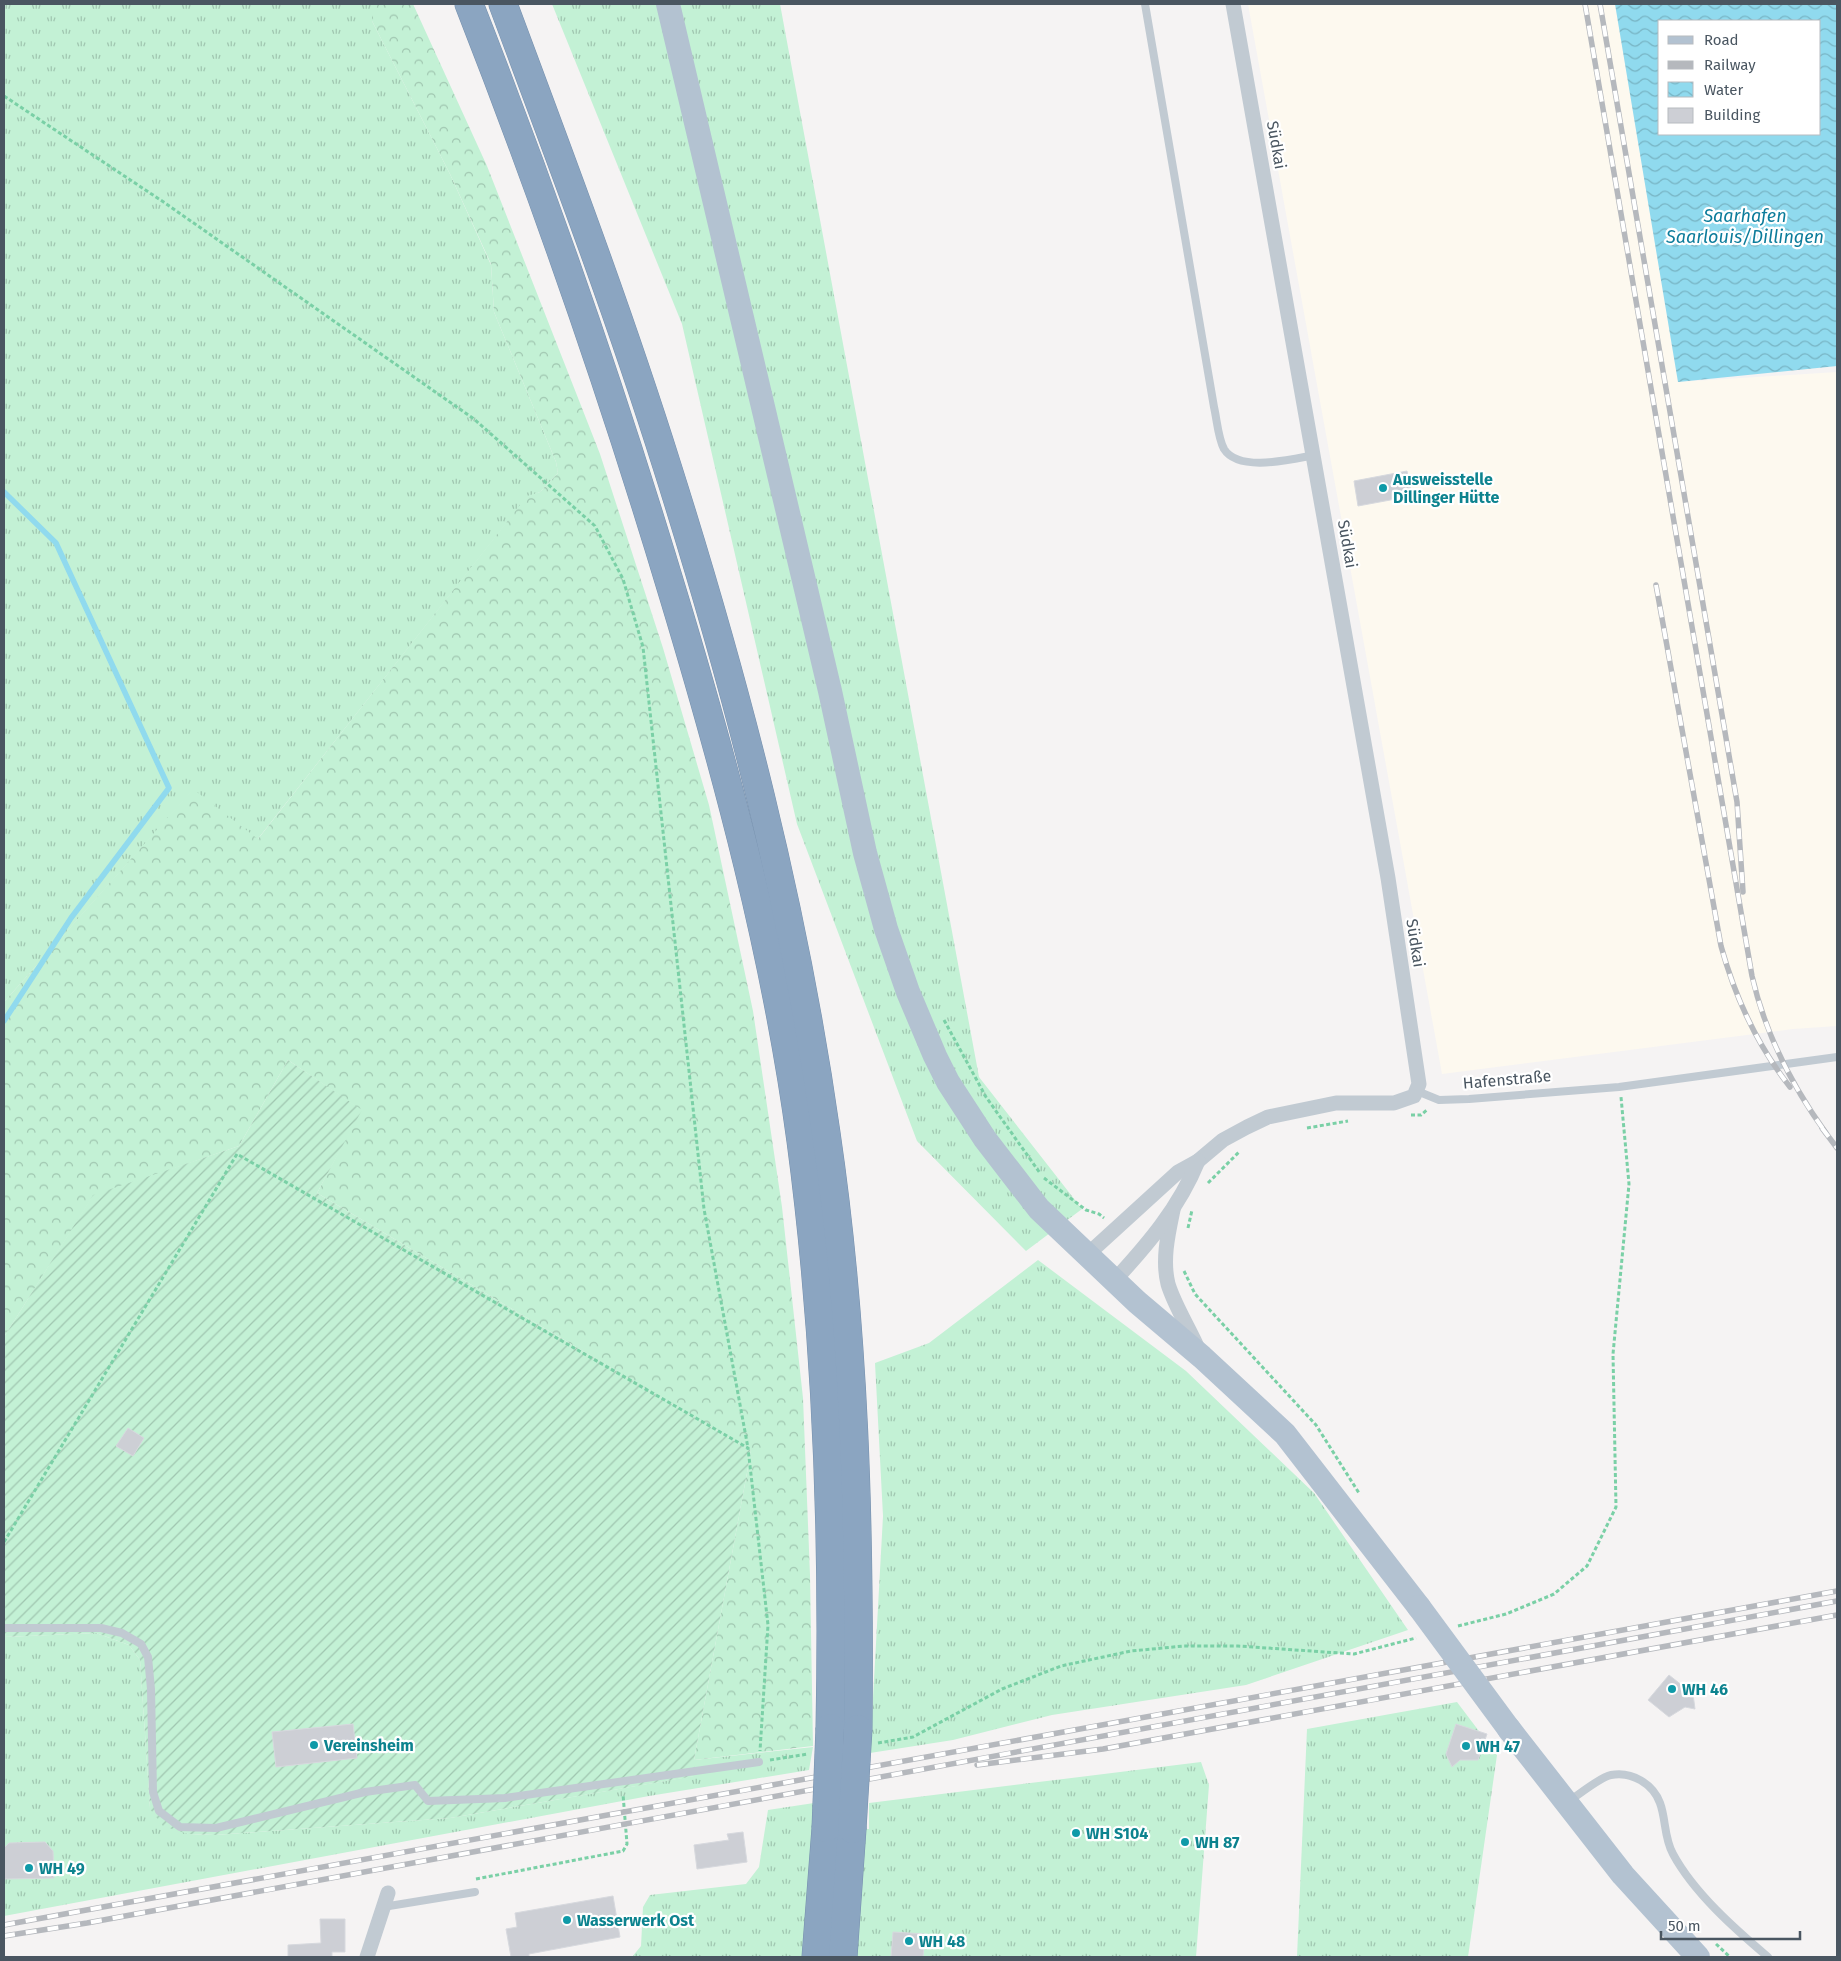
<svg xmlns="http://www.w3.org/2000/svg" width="1841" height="1961" font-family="'Fira Sans',sans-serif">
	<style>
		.commercial { fill: #fdf9ef }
		.grass { fill: url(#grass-tufts) }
		.forest { fill: url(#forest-crowns) }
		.garden { fill: url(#garden-furrows) }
		.water { fill: url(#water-waves); fill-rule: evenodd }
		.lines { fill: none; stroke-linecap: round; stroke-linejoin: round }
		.stream { stroke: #90daee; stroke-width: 5.5 }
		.building { fill: #cdcfd5; stroke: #d7d9de }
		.motorway-casing { stroke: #7690ad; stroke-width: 29 }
		.path { stroke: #7ad0a6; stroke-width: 3; stroke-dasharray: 4 2.5; stroke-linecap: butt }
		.service { stroke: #c1cad2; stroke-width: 8 }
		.minor { stroke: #c1cad2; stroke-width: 15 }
		.primary { stroke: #b3c2d1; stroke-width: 24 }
		.motorway { stroke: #8ba5c1; stroke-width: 28 }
		.rail-casing { stroke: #b5b8bd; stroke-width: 5.5 }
		.rail { stroke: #fff; stroke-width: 4; stroke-dasharray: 11; stroke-linecap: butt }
		.motorway-bridge-casing { stroke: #7690ad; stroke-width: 29; stroke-linecap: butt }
		.primary-bridge { stroke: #b3c2d1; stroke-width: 24 }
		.motorway-bridge { stroke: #8ba5c1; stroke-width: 28 }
		.culture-dot { fill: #0f9aa8; stroke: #fff; stroke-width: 2 }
		.labels { text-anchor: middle; stroke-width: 4.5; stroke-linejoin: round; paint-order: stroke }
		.street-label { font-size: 16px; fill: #4a5661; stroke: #fff }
		.culture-label { font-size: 16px; font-weight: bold; fill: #0d838f; stroke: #fff; text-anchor: start }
		.water-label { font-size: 18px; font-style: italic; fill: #0c7c9b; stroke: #fff }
	</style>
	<defs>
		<pattern id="grass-tufts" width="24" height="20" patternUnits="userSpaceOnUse" patternTransform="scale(1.25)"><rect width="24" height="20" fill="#c3f1d5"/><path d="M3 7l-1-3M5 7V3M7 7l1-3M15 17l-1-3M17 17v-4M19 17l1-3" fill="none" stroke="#a0c6b0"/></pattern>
		<pattern id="forest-crowns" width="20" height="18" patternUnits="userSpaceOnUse" patternTransform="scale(1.25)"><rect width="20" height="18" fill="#c3f1d5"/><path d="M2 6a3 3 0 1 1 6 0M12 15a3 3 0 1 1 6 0" fill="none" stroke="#a0c6b0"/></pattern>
		<pattern id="garden-furrows" width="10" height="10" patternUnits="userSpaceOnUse" patternTransform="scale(1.25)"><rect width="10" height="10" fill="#c3f1d5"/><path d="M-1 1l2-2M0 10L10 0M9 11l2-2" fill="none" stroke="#a0c6b0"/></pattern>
		<pattern id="water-waves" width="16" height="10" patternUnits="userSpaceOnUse" patternTransform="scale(1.25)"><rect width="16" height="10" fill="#90daee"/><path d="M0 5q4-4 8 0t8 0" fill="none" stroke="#78b4c4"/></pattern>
	</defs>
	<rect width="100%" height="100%" fill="#f5f3f3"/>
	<path class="commercial" d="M 1248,4 L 1615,4 L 1678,382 L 1837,372 L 1837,1026 L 1793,1029 L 1442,1074 Z"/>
	<g class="grass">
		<path d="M 4,4 L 372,4 L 372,21 L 450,174 L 491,265 L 494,312 L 556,462 L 558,473 L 540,492 L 527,497 L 257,840 L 193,790 L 4,1002 Z"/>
		<path d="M 552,4 L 780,4 L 979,1077 L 1082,1209 L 1026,1251 L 917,1141 L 797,824 L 682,324 Z"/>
		<path d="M 1038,1260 L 1186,1371 L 1314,1493 L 1408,1630 L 1246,1685 L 1052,1715 L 953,1740 L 870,1753 L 883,1516 L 875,1363 L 929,1343 Z"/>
		<path d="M 96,1633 L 129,1645 L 140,1660 L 150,1808 L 188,1834 L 215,1835 L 450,1818 L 694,1776 L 694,1760 L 813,1747 L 809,1770 L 649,1796 L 4,1916 L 4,1637 Z"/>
		<path d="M 1457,1702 L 1497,1755 L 1468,1957 L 1297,1957 L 1307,1729 Z"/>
		<path d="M 1201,1762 L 1209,1785 L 1196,1957 L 632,1957 L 641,1946 L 643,1907 L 650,1895 L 746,1884 L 759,1867 L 768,1810 L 814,1803 L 812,1828 L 869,1829 L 869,1803 Z"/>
	</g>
	<path class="forest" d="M 372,4 L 413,4 L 487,166 L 600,454 L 663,648 L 709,805 L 753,1011 L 782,1207 L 803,1398 L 810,1575 L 813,1746 L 694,1760 L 751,1451 L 317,1193 L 361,1110 L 288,1060 L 239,1146 L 93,1196 L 4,1337 L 4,1002 L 193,789 L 258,839 L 527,496 L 540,492 L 558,473 L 556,462 L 494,312 L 491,264 L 450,174 L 372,21 Z"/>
	<path class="garden" d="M 288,1060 L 362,1110 L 317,1193 L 751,1451 L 694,1760 L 695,1776 L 450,1818 L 215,1835 L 188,1834 L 163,1826 L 150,1809 L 140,1660 L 129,1645 L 96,1633 L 4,1637 L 4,1337 L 93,1195 L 239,1146 Z"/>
	<path class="water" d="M 1615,4 L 1837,4 L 1837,366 L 1678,382 ZM 1660,21 L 1820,21 L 1820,134 L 1660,134 Z"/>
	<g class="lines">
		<path class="stream" d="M 4,492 L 56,543 L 169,788 L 71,918 L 4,1021"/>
	</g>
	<g class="building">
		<path d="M 1407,471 L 1412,496 L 1358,506 L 1354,481 Z"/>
		<path d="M 128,1428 L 144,1438 L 133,1456 L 116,1446 Z"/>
		<path d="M 1669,1675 L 1693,1694 L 1695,1709 L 1685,1707 L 1669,1717 L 1648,1700 Z"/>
		<path d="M 353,1724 L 357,1758 L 276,1767 L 272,1732 Z"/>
		<path d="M 1456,1724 L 1487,1734 L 1478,1760 L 1460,1760 L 1452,1767 L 1446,1754 Z"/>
		<path d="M 743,1832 L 747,1862 L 697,1869 L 694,1845 L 729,1840 L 727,1834 Z"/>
		<path d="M 45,1842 L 53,1851 L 54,1878 L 4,1879 L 4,1848 L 9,1843 Z"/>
		<path d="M 613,1896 L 620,1937 L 529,1954 L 529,1957 L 511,1957 L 506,1929 L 517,1927 L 515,1913 Z"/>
		<path d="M 320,1919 L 345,1919 L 345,1952 L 332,1952 L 332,1957 L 288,1957 L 288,1945 L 321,1943 Z"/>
		<path d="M 893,1932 L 925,1934 L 923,1957 L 891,1957 Z"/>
	</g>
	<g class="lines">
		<defs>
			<g id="motorway">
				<path d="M 469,4 C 545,198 613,394 673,594 C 727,773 776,955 801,1141 C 827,1337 834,1531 830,1728"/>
				<path d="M 503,4 C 560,157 618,310 667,466 C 736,684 794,906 826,1133 C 855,1330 860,1530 858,1729"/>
				<path d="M 816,1957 L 826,1828"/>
				<path d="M 843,1957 L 852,1829"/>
			</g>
		</defs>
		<use href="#motorway" class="motorway-casing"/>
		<g class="path">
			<path d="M 4,96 L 165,203 L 474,419 L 595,526 L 623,579 L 643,647 L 704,1209 L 748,1448"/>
			<path d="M 944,1020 L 986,1097 L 1040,1173"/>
			<path d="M 1411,1115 L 1421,1115 L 1428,1109"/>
			<path d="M 1307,1128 L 1348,1121"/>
			<path d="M 1044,1178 L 1086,1210 L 1099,1214 L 1104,1218"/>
			<path d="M 1208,1183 L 1239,1152"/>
			<path d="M 1188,1228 L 1192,1210"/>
			<path d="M 1184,1271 L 1195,1294 L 1316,1425 L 1359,1493"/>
			<path d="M 4,1542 L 237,1154 L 748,1448 L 768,1625 L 760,1751"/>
			<path d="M 1458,1626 L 1506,1614 L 1554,1594 L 1587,1566 L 1616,1507 L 1613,1354 L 1629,1184 L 1621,1097"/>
			<path d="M 878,1743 L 913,1737 L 1002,1689 L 1061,1666 L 1131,1651 L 1184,1646 L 1238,1646 L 1354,1654 L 1416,1638"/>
			<path d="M 770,1760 L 808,1754"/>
			<path d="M 476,1879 L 623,1851 L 627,1844 L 623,1794"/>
			<path d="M 1716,1944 L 1730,1957"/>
		</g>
		<g class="service">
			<path d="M 1145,4 L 1214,407 C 1217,420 1218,438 1224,449 C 1239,473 1292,459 1315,455"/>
			<path d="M 1417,1091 L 1439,1100 L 1469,1099 L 1619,1087 L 1837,1057"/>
			<path d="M 4,1628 L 101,1628 L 122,1633 L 141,1644 L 148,1657 L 151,1689 L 153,1792 L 159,1811 L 180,1827 L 216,1828 L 365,1792 L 415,1785 L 428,1801 L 505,1798 L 759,1762"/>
			<path d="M 1569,1801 C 1580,1794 1600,1777 1611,1775 C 1632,1771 1653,1784 1660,1803 C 1666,1819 1664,1838 1673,1854 C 1694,1893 1735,1929 1768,1957"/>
			<path d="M 383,1907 L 475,1892"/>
		</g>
		<g class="minor">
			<path d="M 1173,1210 C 1168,1234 1162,1260 1168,1284 C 1175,1307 1190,1329 1199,1351"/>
			<path d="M 1087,1255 L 1178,1172 L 1198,1161 L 1223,1140 L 1247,1127 L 1268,1117 L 1336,1103 L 1394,1103 L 1414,1096 L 1419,1084 L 1388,878 L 1233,4"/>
			<path d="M 1114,1281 C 1148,1244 1179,1208 1198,1161"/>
			<path d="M 367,1957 L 388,1893"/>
		</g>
		<g class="primary">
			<path d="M 668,4 L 830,691 L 865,853 L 886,929 L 908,992 L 935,1056 L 948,1082 L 985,1139 L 1039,1209 L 1137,1302 L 1202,1357 L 1285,1434 L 1419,1607"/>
			<path d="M 1509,1729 L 1623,1875 L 1698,1957"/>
		</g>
		<use href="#motorway" class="motorway"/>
		<defs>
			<g id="rail">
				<path d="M 1585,4 L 1752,976 C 1765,1033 1792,1086 1826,1133"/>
				<path d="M 1600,4 L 1737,802 L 1743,892"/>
				<path d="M 1656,585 L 1721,946 C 1735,997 1757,1045 1790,1087"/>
				<path d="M 1822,1128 L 1837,1148"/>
				<path d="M 977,1765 L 1103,1749 L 1837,1615"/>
				<path d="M 4,1925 L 1837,1591"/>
				<path d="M 4,1936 L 87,1923 L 1837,1601"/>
			</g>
		</defs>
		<use href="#rail" class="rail-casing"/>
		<use href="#rail" class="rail"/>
		<defs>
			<g id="motorway-bridge">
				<path d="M 826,1828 L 830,1728"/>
				<path d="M 852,1829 L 858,1729"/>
			</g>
		</defs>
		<use href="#motorway-bridge" class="motorway-bridge-casing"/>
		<path class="primary-bridge" d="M 1419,1607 L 1509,1729"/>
		<use href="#motorway-bridge" class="motorway-bridge"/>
	</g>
	<g class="culture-dot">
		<circle cx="1383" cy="488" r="5"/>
		<circle cx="1672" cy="1689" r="5"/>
		<circle cx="314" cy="1745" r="5"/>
		<circle cx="1466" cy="1746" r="5"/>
		<circle cx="1076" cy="1833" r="5"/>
		<circle cx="1185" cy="1842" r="5"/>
		<circle cx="29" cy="1868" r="5"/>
		<circle cx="567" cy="1920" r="5"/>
		<circle cx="909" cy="1941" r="5"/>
	</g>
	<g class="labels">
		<g class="street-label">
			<text transform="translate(1277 145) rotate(80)" y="6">Südkai</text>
			<text transform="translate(1348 544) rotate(80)" y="6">Südkai</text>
			<text transform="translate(1416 943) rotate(81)" y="6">Südkai</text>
			<text transform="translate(1507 1079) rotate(-5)" y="6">Hafenstraße</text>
		</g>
		<g class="culture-label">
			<text x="1393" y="485">Ausweisstelle<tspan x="1393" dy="18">Dillinger Hütte</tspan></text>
			<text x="1682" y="1695">WH 46</text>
			<text x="324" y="1751">Vereinsheim</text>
			<text x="1476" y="1752">WH 47</text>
			<text x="1086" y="1839">WH S104</text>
			<text x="1195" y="1848">WH 87</text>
			<text x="39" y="1874">WH 49</text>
			<text x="577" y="1926">Wasserwerk Ost</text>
			<text x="919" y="1947">WH 48</text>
		</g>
		<g class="water-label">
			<text x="1745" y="222">Saarhafen<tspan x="1745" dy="21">Saarlouis/Dillingen</tspan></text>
		</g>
	</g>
	<rect width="1841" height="1961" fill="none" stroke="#4a5661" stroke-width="10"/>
	<rect x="1658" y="20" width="162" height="115" fill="#ffffff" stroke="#b7bbc0"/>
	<rect x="1668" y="36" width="25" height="8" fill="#b3c2d1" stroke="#b7bbc0"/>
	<text x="1704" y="45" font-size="15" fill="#4a5661">Road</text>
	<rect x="1668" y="61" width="25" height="8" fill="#b5b8bd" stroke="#b7bbc0"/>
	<text x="1704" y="70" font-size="15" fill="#4a5661">Railway</text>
	<rect x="1668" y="82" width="25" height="15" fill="url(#water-waves)" stroke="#b7bbc0"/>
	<text x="1704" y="95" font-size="15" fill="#4a5661">Water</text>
	<rect x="1668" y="108" width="25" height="15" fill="#cdcfd5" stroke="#b7bbc0"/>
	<text x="1704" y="120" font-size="15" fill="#4a5661">Building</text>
	<path d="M1661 1931v8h139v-8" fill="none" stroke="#4a5661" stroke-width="2.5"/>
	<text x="1668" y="1931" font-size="15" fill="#4a5661" stroke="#ffffff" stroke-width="4" paint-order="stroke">50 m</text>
</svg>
